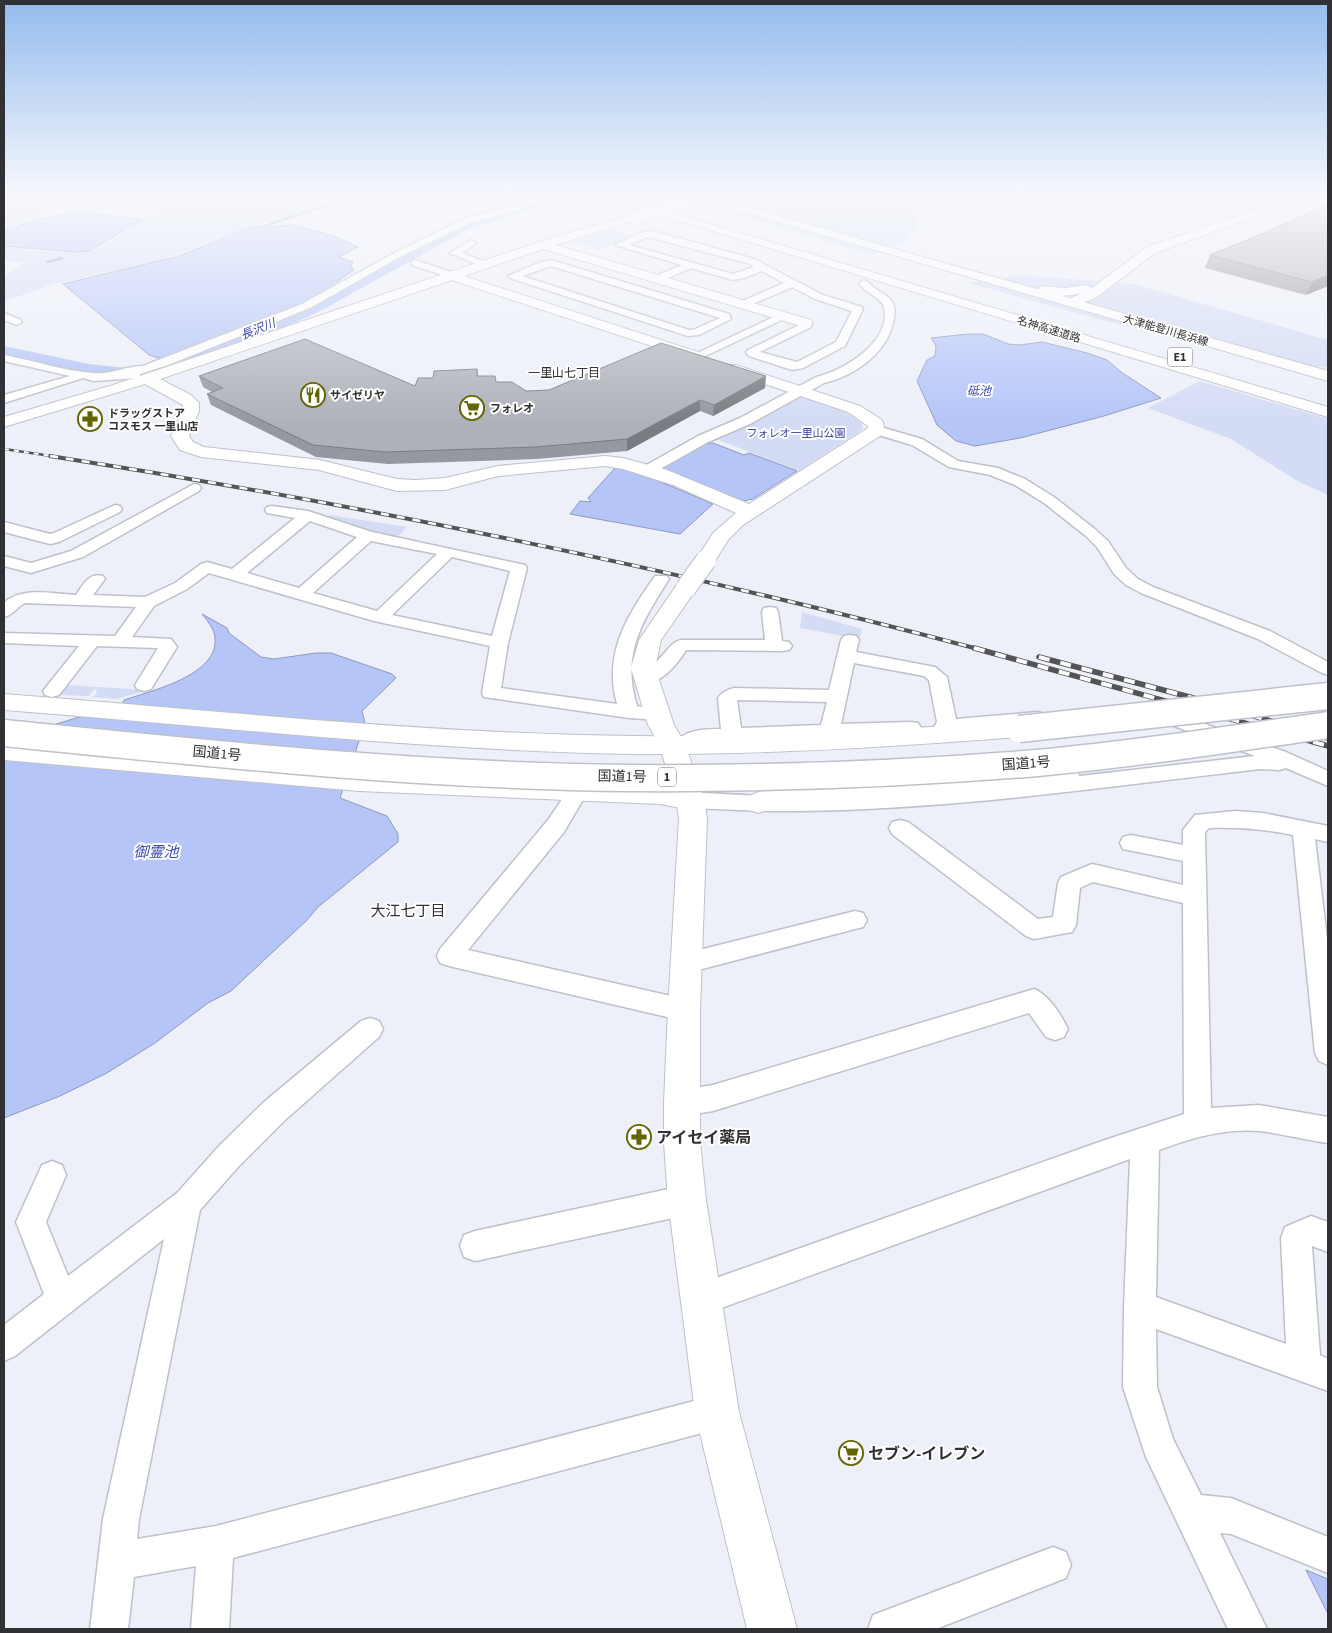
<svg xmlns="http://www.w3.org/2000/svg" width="1332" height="1633" font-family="'Source Sans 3','Noto Sans JP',sans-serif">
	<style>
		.green { fill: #d4dcf5 }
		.water { fill: #b5c5f8; stroke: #8d99bd }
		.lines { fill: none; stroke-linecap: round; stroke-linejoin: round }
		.stream { stroke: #8d99bd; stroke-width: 2.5 }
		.river { fill: #b5c5f8; fill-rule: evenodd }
		.minor-casing { stroke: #bec1c9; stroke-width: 3 }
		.tertiary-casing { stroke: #bec1c9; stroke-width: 2 }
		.primary-casing { stroke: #bec1c9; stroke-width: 2 }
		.trunk-casing { stroke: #bec1c9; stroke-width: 2 }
		.motorway-casing { stroke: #bec1c9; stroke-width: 2 }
		.minor { fill: #fff; fill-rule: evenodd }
		.tertiary { fill: #fff; fill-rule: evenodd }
		.primary { fill: #fff; fill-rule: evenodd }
		.trunk { fill: #fff; fill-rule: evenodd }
		.motorway { fill: #fff; fill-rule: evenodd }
		.rail-far2-casing { stroke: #535458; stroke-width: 2.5 }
		.rail-far1-casing { stroke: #535458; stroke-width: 4 }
		.rail-casing { stroke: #535458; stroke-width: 5.5 }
		.rail-far2 { stroke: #fefefe; stroke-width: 2; stroke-dasharray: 5; stroke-linecap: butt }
		.rail-far1 { stroke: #fefefe; stroke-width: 2.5; stroke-dasharray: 8; stroke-linecap: butt }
		.rail { stroke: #fefefe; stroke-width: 4; stroke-dasharray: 11; stroke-linecap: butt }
		.tertiary-bridge-far1-casing { stroke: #bec1c9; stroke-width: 13; stroke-linecap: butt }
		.tertiary-bridge-casing { stroke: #bec1c9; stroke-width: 22; stroke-linecap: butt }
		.trunk-bridge-casing { stroke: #bec1c9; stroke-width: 29; stroke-linecap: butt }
		.tertiary-bridge-far1 { stroke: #fff; stroke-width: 12 }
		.tertiary-bridge { stroke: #fff; stroke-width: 20 }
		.trunk-bridge { stroke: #fff; stroke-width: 26 }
		.wall { fill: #96989f }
		.shaded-wall { fill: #7a7c82 }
		.building { fill: #aeb1b9; stroke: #7a7c82 }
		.labels { text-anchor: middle; stroke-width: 4; stroke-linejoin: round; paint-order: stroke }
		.far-street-label { font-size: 11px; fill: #303134; stroke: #fefefe }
		.far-poi-label { font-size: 11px; font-weight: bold; fill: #303134; stroke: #fefefe; text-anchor: start }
		.far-park-label { font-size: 11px; fill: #3544a4; stroke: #fefefe }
		.far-water-label { font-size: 12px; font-style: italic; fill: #3a4aab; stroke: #fefefe }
		.shield { fill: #fefefe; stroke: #6e6e71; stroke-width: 1 }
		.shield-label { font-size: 12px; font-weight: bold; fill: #303134 }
		.far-neighbourhood-label { font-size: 12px; fill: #303134; stroke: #fefefe }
		.street-label { font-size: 14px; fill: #303134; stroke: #fefefe }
		.water-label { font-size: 15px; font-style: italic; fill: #3a4aab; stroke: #fefefe }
		.neighbourhood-label { font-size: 15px; fill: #303134; stroke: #fefefe }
		.near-poi-label { font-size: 16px; font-weight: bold; fill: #303134; stroke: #fefefe; text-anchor: start }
	</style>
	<rect width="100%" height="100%" fill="#edf0f9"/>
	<g class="green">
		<path d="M 4,194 L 375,194 L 329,202 L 242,230 L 156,262 L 54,284 L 4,301 L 4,276 L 26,262 L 4,261 L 4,247 C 28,249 66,256 89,251 C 110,247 137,222 155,209 L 84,205 L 58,210 L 4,229 Z"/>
		<path d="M 668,194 L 934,194 L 917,206 L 918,225 L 904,243 L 872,255 Z"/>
		<path d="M 611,229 L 635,237 L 598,249 L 574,242 Z"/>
		<path d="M 1019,275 L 1134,284 L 1328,340 L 1328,368 L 1245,357 L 1087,316 L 969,283 Z"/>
		<path d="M 1200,381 L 1328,419 L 1328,495 L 1299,482 L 1231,439 L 1148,408 Z"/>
		<path d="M 795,397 C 813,399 852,411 863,425 L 862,430 L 798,471 L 711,437 Z"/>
		<path d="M 330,515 L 407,527 L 396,538 L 370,534 L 325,519 Z"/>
		<path d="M 802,612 L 862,629 L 859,639 L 800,628 Z"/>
		<path d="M 66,685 L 148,690 L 117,699 L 93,697 L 97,693 L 95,688 L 89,696 L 56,695 Z"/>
	</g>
	<g class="water">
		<path d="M 79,212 L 142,219 L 90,251 L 73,252 L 4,246 L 4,231 L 43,218 Z"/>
		<path d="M 270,224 L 264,227 L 293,225 L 334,236 L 358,247 L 339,257 L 353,262 L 351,266 L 354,270 L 339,280 L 337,286 L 319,296 L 175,355 L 158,358 L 149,355 L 63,284 L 176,257 L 246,229 Z"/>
		<path d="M 968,334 L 983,334 L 1008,344 L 1019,345 L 1042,342 L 1087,353 L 1107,360 L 1121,372 L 1161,398 L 1104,416 L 1020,438 L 975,446 L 956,441 L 937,425 L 917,381 L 927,360 L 935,356 L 936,346 L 931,338 Z"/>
		<path d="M 713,443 L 744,455 L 749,453 L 797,471 L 753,499 L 738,502 L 663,471 L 664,466 L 704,444 Z"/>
		<path d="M 619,467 L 633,470 L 713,504 L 680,534 L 570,514 L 580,501 L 591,502 L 588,498 L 614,469 Z"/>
		<path d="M 202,614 L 227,628 L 229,633 L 261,657 L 274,659 L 316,653 L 331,653 L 392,674 L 396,678 L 362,711 L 365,723 L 340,798 L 387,816 L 398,834 L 398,842 L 318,907 L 306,921 L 231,991 L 208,1003 L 155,1043 L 107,1073 L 60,1096 L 4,1118 L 4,740 L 122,704 L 124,700 C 151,691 219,675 215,638 C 215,630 207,620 202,614 Z"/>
		<path d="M 1306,1570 L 1328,1579 L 1328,1614 Z"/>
	</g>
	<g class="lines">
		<g class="stream">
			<path d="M 270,224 L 342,200 L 381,194"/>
			<path d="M 47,262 L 62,258"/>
		</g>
		<g class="river">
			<path d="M 547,194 L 567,194 L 565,197 L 541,207 L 468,229 L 326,308 L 288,326 L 179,367 L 172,369 L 165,367 L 162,363 L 165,359 L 274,318 L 312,300 L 456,223 Z"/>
			<path d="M 4,346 L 89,364 L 126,368 L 130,372 L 126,376 C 96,384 36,365 4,358 Z"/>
		</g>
		<defs>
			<g id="minor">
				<path d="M 546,194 L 558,194 L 523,209 L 472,222 L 402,256 L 310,308 L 168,365 L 140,374 L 139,378 L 93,381 L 83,378 L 4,403 L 4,395 L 70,376 L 4,361 L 4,355 C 33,360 63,371 93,373 C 111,375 125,366 143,366 L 302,304 L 396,252 L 466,218 L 517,205 Z"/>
				<path d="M 653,231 L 754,259 L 823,295 L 862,307 L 863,309 L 845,346 L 803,368 L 792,370 L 749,356 L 746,352 L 748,350 L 801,324 L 802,321 L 810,321 L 812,325 L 811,327 L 760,352 L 797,362 L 836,342 L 852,311 L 815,299 L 792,287 L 748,306 L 740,306 L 739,304 L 740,302 L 784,283 L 762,271 L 744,278 L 733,280 L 691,268 L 661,281 L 653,281 L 653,277 L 682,265 L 615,245 L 643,232 ZM 647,237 L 748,263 L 754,267 L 733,274 L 629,245 Z"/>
				<path d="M 471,240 L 476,243 L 462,253 L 489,263 L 489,267 L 483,267 L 450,253 Z"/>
				<path d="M 415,260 L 457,274 L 459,276 L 454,279 L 412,265 L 412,261 Z"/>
				<path d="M 551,260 L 729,314 L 731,319 L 699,335 L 688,336 L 510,278 L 508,276 L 541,262 ZM 551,266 L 720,318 L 693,330 L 689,330 L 522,276 Z"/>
				<path d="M 864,280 C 869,282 871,286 876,289 C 881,293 887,295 891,300 C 896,307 895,315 893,323 C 886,354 854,376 824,383 L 750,424 L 708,442 L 653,473 L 643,473 L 641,470 L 643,467 L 698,436 L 740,418 L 816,377 C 843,371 892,342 884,307 C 882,298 865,293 859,283 Z"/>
				<path d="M 4,313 L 21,320 L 22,322 L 17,325 L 4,320 Z"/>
				<path d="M 782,313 L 787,316 L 786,318 L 701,358 L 693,358 L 691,356 Z"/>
				<path d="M 877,426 L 922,439 L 958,461 L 998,468 L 1025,479 L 1054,497 L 1096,530 L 1108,541 L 1126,568 L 1138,579 L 1153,587 L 1270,631 L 1328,662 L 1328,675 L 1322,673 L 1258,639 L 1141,593 L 1126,585 L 1114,574 L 1097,547 L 1086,536 L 1044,503 L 1015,485 L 990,475 L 949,467 L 912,445 L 872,433 L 870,430 L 872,427 Z"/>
				<path d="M 194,484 L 199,485 L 201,488 L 199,491 L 83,557 L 31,573 L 4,566 L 4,556 L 31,563 L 71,551 Z"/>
				<path d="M 115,505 L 120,506 L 122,509 L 120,512 L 59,542 L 50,544 L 4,532 L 4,522 L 50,534 L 54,533 Z"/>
				<path d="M 272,506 L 308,511 L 372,532 L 525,565 L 527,568 L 508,643 L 501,688 L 617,704 C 603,653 627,616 655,576 L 667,576 L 669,579 C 642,622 621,654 637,706 L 665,710 L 668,714 L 665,718 L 658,720 L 629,718 L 484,697 L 482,693 L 490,646 L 374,621 L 209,573 L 187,589 L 154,606 L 132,637 L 171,639 L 177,647 L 151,689 L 144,691 L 137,689 L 135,685 L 158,648 L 97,646 L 59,695 L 52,697 L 45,695 L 43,691 L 79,646 L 4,643 L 4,633 L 115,636 L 136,607 L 25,603 C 17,607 13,615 4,617 L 4,603 C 21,586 54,594 76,595 C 83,585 89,572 103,576 L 105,579 L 93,595 L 145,597 L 175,583 L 201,564 L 207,562 L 232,569 L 295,518 L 267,513 L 265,510 L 267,507 ZM 310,521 L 357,537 L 299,588 L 247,573 ZM 371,541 L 437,554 L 377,611 L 313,593 ZM 452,557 L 510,571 L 492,636 L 392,615 Z"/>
				<path d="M 770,607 L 776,608 L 778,612 L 782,641 L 789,642 L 792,646 L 789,650 L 783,651 L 686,650 C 677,665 659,687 640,682 L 637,678 C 641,671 649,668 655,663 C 664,656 670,642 681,640 L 765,640 L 762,612 L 764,608 Z"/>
				<path d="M 850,635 L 856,636 L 859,640 L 856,652 L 935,667 L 947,677 L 956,719 L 1038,712 L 1045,714 L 1048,718 L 1045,722 L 1038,724 L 948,733 L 937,732 L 934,727 L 937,722 L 929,680 L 924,676 L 854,663 L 841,724 L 911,722 L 918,723 L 921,728 L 918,733 L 836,737 L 829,740 L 823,738 L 704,742 L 685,751 L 678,749 L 675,744 C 684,729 706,729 721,729 L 718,698 C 722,692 727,690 734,688 L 829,690 L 841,640 L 844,636 ZM 737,700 L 827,702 L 821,725 L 741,728 Z"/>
				<path d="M 1159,708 L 1286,752 L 1328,771 L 1328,786 L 1286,768 L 1280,770 L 1260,769 C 1103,787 943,811 785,811 C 753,811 722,809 690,808 L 683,805 L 680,800 L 683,795 L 690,792 C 721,794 753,796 784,796 C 941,796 1099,773 1255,756 L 1152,718 L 1149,714 L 1152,710 Z"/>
				<path d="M 578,784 L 585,786 L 588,791 L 564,832 L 468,950 L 684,999 L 693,1002 L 697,1010 L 693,1018 L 684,1021 L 449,966 L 440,963 L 437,956 L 440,949 L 548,820 L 571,786 Z"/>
				<path d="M 1235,811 L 1263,813 L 1328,826 L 1328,842 L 1315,839 L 1328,947 L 1328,1065 L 1319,1061 L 1315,1053 L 1293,835 C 1264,829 1238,827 1209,828 L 1205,832 L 1211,1108 L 1259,1105 L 1328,1117 L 1328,1143 C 1306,1140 1283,1134 1260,1131 C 1225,1128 1191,1138 1159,1150 L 1156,1297 L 1286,1344 L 1281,1238 L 1285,1227 L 1311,1216 L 1328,1222 L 1328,1252 L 1312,1246 L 1320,1355 L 1328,1359 L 1328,1391 L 1156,1329 L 1157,1387 L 1173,1439 L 1201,1495 L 1231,1498 L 1328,1537 L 1328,1573 L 1231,1534 L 1220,1533 L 1267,1629 L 1228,1629 L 1146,1457 L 1123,1387 L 1124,1307 L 1130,1159 L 702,1315 L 691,1310 L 686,1299 L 691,1288 L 702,1283 L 1105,1140 L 1184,1114 L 1183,903 L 1093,882 L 1080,888 L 1076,925 L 1072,932 L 1034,939 L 1026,936 L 892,834 L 889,828 L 892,822 L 900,820 L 908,822 L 1038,919 L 1053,917 L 1058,883 L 1061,877 L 1092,864 L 1183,885 L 1183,861 L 1123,849 L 1120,843 L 1123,837 L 1131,835 L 1183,845 L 1183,830 L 1195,815 Z"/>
				<path d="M 855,911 L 863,913 L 867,920 L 863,927 L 855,929 L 687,973 L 678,970 L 675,963 L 678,956 L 687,953 Z"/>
				<path d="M 1034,989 C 1049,995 1061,1015 1068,1029 L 1064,1037 L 1055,1040 L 1046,1037 L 1029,1013 L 713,1111 L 682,1116 L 672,1112 L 668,1103 L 672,1094 L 682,1090 L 713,1085 Z"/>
				<path d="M 370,1018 L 379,1021 L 383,1029 L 379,1037 L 284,1121 L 239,1166 L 200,1210 L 139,1519 L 137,1539 L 216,1526 L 717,1395 L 729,1400 L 734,1412 L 729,1424 L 717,1429 L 233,1558 L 229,1629 L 191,1629 L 196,1566 L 134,1577 L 128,1629 L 90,1629 L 103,1519 L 164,1239 L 15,1356 L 4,1361 L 4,1325 L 44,1294 L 16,1222 L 42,1165 L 52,1161 L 62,1165 L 66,1175 L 46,1222 L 68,1276 L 177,1193 L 219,1146 L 264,1102 L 361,1021 Z"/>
				<path d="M 687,1185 L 697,1190 L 702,1200 L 697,1210 L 687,1215 L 475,1261 L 464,1257 L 460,1246 L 464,1235 L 475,1231 Z"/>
				<path d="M 1053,1547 L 1066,1552 L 1071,1565 L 1066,1578 L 936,1629 L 868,1629 L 873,1615 Z"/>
			</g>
			<g id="tertiary">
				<path d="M 700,194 L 717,194 L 685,205 L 680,202 L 681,200 Z"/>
				<path d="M 1302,194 L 1318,194 L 1155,253 L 1097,297 L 1076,306 L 1066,306 L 1064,303 L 1066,300 L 1083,293 C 1070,295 1046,300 1036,290 L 1043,286 L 1065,288 L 1086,285 L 1092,288 L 1147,247 Z"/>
				<path d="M 634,214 L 640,217 L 638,219 L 556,245 L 811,320 L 813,323 L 806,327 L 801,326 L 543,249 L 464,276 L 698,352 L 700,355 L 698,358 L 688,358 L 452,280 L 160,379 L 191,395 L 199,403 L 199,411 L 189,436 L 193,442 L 204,447 L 320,460 L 397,479 L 415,480 L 445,478 L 498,466 L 605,456 L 623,458 L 667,470 L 749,504 L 868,428 L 868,426 L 848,412 L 726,371 L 723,368 L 726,365 L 736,365 L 860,406 L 882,420 L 885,430 L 883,434 L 743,525 L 728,540 L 713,564 L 706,566 L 699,564 L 696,560 L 713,533 L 736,513 L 673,485 L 623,469 L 605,466 L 498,476 L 445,490 L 397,491 L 319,470 L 201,457 L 180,450 L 171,436 L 181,415 L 183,405 L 145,384 L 4,427 L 4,417 L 113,385 L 539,242 Z"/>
				<path d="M 686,582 L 694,583 L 697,588 L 661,640 L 655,668 L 674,725 L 685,744 L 704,800 L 707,818 L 700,1010 L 700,1142 L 706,1200 L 739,1412 L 797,1629 L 747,1629 L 695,1412 L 668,1200 L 664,1142 L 664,1103 L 668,1010 L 679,818 L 676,800 L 659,744 L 648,725 L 631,668 L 639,640 L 678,583 Z"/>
			</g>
			<path id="primary" d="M 682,194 L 700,194 L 1328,371 L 1328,381 Z"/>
			<g id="trunk">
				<path d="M 4,694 C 214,710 425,734 636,736 C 764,738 892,730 1019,721 L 1028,723 L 1032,729 L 1028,735 L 1019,737 C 892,747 764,755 636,754 C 425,751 214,726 4,710 Z"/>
				<path d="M 4,742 L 359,773 L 660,784 L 700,793 L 704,800 L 700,807 L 690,810 L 660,804 L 359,791 L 4,760 Z"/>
				<path d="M 1067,768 L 1076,770 L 1080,777 L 1076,784 L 1067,786 L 899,799 L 784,802 L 759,813 L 749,810 L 745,803 L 749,796 L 780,783 L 899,779 Z"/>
			</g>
			<path id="motorway" d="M 591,194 L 608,194 L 1328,407 L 1328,417 Z"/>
		</defs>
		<use href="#minor" class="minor-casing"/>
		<use href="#tertiary" class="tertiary-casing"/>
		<use href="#primary" class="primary-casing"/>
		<use href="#trunk" class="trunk-casing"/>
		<use href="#motorway" class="motorway-casing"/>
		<use href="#minor" class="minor"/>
		<use href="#tertiary" class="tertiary"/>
		<use href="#primary" class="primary"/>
		<use href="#trunk" class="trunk"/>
		<use href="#motorway" class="motorway"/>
		<defs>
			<path id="rail-far2" d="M 4,449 L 58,457"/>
			<path id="rail-far1" d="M 50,456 C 363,505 672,568 978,649"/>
			<g id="rail">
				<path d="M 974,648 L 1328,746"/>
				<path d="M 1039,657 L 1197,699 L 1328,738"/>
			</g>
		</defs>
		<use href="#rail-far2" class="rail-far2-casing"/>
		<use href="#rail-far1" class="rail-far1-casing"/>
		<use href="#rail" class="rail-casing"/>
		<use href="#rail-far2" class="rail-far2"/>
		<use href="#rail-far1" class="rail-far1"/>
		<use href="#rail" class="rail"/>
		<defs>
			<path id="tertiary-bridge-far1" d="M 634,217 L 685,202"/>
			<path id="tertiary-bridge" d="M 686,588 L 706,560"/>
			<g id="trunk-bridge">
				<path d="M 1019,729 L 1328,696"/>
				<path d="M 4,733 C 212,754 421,776 630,778 C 765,779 902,774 1037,763 C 1134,754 1231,739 1328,725"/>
			</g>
		</defs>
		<use href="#tertiary-bridge-far1" class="tertiary-bridge-far1-casing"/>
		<use href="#tertiary-bridge" class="tertiary-bridge-casing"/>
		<use href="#trunk-bridge" class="trunk-bridge-casing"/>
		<use href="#tertiary-bridge-far1" class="tertiary-bridge-far1"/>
		<use href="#tertiary-bridge" class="tertiary-bridge"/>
		<use href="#trunk-bridge" class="trunk-bridge"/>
	</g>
	<g class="wall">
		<path d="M 1024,194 L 1114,194 L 1113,197 L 1029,199 Z"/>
		<path d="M 1328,204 L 1328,286 L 1306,295 L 1205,268 L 1210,255 L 1257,236 Z"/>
		<path d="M 477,369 L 478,376 L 526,391 L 765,388 L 713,416 L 700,411 L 627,451 L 537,459 L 388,464 L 316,457 L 211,405 L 207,394 L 212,392 L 203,387 L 199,376 L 415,386 L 433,378 Z"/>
	</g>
	<g class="shaded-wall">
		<path d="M 1328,275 L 1328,286 L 1306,295 L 1312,282 Z"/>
		<path d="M 766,376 L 765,388 L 713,416 L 714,405 Z"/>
		<path d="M 700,400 L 700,411 L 627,451 L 627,439 Z"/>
	</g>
	<g class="building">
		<path d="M 1328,204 L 1328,275 L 1312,282 L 1210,255 L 1257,236 Z"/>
		<path d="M 305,339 L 415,386 L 418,378 L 433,378 L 434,371 L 477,369 L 477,376 L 495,376 L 496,382 L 512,382 L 526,391 L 549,390 L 661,343 L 766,376 L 714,405 L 700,400 L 627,439 L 536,447 L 385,452 L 313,445 L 207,394 L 223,388 L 199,376 Z"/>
	</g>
	<linearGradient id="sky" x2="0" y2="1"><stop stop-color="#93bbee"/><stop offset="0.46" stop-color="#f7f8fc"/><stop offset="1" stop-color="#f7f8fc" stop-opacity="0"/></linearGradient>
	<rect width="1332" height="423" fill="url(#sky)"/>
	<defs>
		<symbol id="restaurant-ring" viewBox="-11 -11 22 22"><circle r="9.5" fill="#fefefe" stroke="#636500" stroke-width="1.5"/><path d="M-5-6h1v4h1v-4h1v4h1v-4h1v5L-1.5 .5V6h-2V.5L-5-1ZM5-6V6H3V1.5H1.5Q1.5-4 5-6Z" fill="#636500"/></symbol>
		<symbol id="supermarket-ring" viewBox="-11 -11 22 22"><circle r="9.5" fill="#fefefe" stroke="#636500" stroke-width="1.5"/><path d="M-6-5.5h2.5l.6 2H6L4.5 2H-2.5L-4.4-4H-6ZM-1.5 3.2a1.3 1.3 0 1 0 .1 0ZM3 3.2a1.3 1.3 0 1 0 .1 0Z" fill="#636500"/></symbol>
		<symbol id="pharmacy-ring" viewBox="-11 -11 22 22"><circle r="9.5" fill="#fefefe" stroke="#636500" stroke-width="1.5"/><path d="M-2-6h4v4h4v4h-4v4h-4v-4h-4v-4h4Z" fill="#636500"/></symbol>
	</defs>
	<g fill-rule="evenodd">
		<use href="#restaurant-ring" x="299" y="381" width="28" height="28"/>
		<use href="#supermarket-ring" x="458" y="394" width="28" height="28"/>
		<use href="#pharmacy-ring" x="76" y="405" width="28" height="28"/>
		<use href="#pharmacy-ring" x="625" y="1123" width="28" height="28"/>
		<use href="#supermarket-ring" x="837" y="1439" width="28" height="28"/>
	</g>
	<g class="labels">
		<g class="far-street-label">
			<text transform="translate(1049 329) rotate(17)" y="4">名神高速道路</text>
			<text transform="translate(1166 330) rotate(16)" y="4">大津能登川長浜線</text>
		</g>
		<g class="far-poi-label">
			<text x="330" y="399">サイゼリヤ</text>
			<text x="490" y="412">フォレオ</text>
			<text x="108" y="417">ドラッグストア<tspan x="108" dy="13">コスモス 一里山店</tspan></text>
		</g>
		<g class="far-park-label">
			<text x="796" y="437">フォレオ一里山公園</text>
		</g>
		<g class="far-water-label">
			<text transform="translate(258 329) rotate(-22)" y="4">長沢川</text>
			<text x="979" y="395">砥池</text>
		</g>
		<g class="shield">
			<rect x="1167.5" y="347.5" width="25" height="19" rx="4"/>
			<rect x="658" y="767.5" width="18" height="19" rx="4"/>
		</g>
		<g class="shield-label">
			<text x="1180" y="361">E1</text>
			<text x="667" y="781">1</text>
		</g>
		<g class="far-neighbourhood-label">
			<text x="564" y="377">一里山七丁目</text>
		</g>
		<g class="street-label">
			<text transform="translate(217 753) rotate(5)" y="5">国道1号</text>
			<text transform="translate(1026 763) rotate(-4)" y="5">国道1号</text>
			<text transform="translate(622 776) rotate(1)" y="5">国道1号</text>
		</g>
		<g class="water-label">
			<text x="156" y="857">御霊池</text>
		</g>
		<g class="neighbourhood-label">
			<text x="408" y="916">大江七丁目</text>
		</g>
		<g class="near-poi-label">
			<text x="656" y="1143">アイセイ薬局</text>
			<text x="868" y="1459">セブン-イレブン</text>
		</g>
	</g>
	<rect width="1332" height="1633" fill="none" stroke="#303134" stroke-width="10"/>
</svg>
